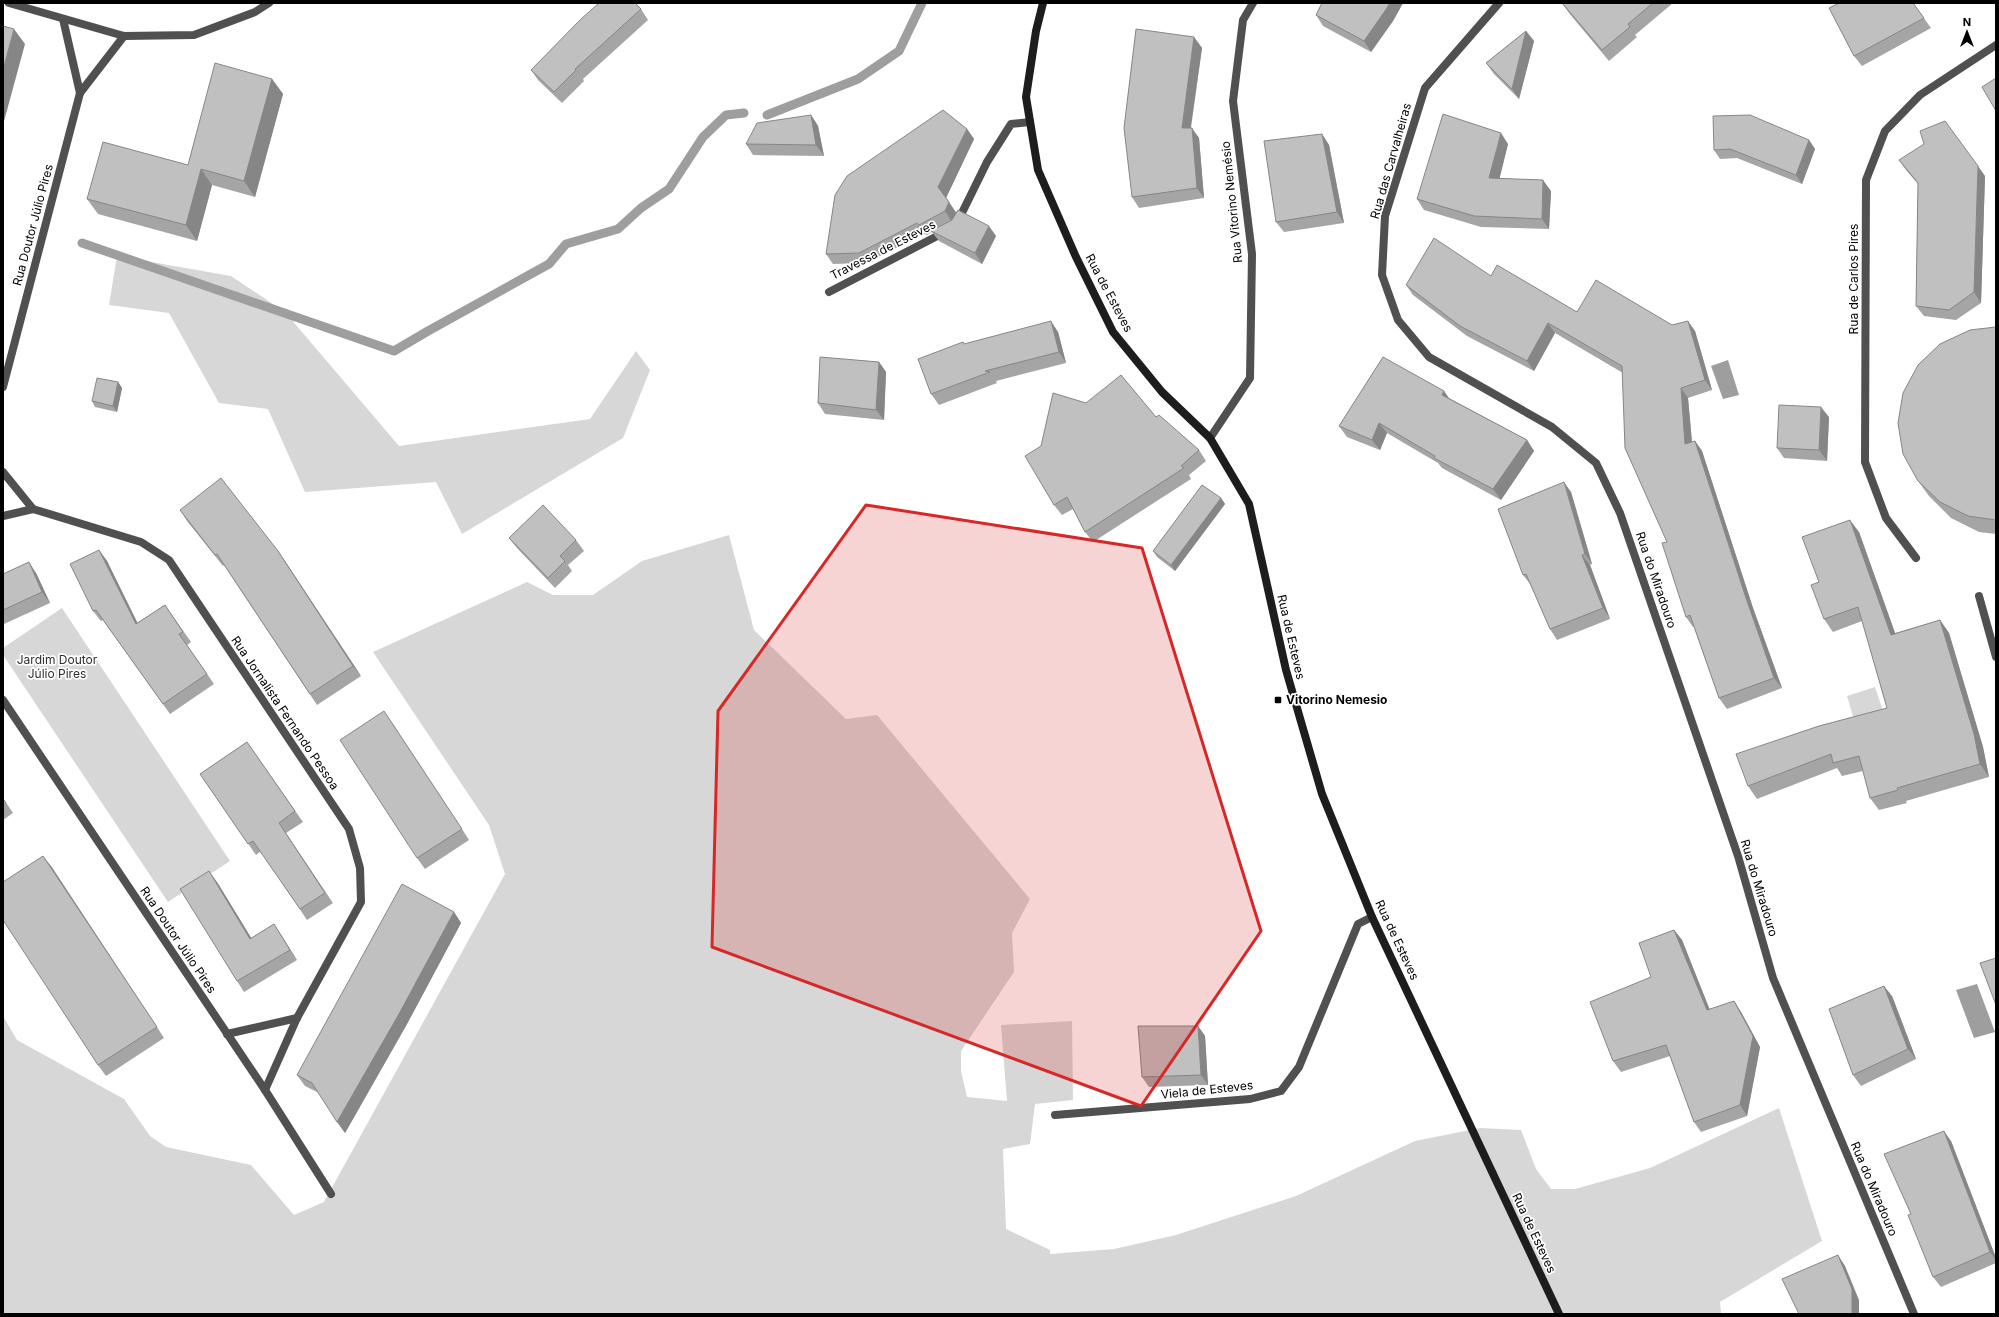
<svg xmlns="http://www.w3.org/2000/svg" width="1999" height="1317" font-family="Inter,sans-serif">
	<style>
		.green { fill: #d7d7d7 }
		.water { fill: #9e9e9e }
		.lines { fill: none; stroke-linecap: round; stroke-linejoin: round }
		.stream { stroke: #9e9e9e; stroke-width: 9 }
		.street { stroke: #505050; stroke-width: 8 }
		.secondary { stroke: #1d1d1d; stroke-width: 8 }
		.wall { fill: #a5a5a5 }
		.shaded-wall { fill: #868686 }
		.building { fill: #c0c0c0; stroke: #868686 }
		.marked { fill: #d62828; fill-opacity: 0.2; stroke: #d62828; stroke-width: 3; stroke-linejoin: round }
		.poi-dot { fill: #000; stroke: #fff; stroke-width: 1.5 }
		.labels { text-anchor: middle; stroke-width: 3.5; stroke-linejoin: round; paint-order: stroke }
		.street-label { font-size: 12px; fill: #000; stroke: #fff }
		.park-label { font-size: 12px; fill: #2e2e2e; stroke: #fff }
		.poi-label { font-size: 12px; font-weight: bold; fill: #000; stroke: #fff; text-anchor: start }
	</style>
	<rect width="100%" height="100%" fill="#fff"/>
	<g class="green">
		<path d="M 117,256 L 231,276 L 285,312 L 399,446 L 590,419 L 636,351 L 650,370 L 623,438 L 462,534 L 436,482 L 305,492 L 268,409 L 219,403 L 169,313 L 109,305 Z"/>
		<path d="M 729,535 L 754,630 L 846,719 L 877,715 L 1030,899 L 1012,933 L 1014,972 L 961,1051 L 961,1071 L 967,1097 L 1007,1101 L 1001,1025 L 1072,1021 L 1073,1100 L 1035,1104 L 1030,1144 L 1003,1149 L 1006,1229 L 1050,1250 L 1050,1254 L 1114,1249 L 1176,1235 L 1296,1196 L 1415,1141 L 1480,1128 L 1521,1130 L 1536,1169 L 1551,1189 L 1575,1189 L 1650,1168 L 1779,1108 L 1822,1241 L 1720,1302 L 1721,1314 L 3,1314 L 3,1016 L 17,1040 L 124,1099 L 150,1136 L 166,1147 L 251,1165 L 294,1215 L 324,1202 L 505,874 L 489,825 L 373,652 L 527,582 L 553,595 L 593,595 L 642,561 Z"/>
		<path d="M 62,608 L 230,861 L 168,902 L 3,655 L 3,648 Z"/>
		<path d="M 1875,687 L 1884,714 L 1855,723 L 1847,696 Z"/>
	</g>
	<g class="water">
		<path d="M 1728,360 L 1739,395 L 1723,399 L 1711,366 Z"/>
		<path d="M 1977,984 L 1995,1032 L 1974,1038 L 1956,990 Z"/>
	</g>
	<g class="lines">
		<g class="stream">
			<path d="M 767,115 L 858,79 L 899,51 L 922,3"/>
			<path d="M 82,243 L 394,351 L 428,331 L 549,264 L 566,244 L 618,229 L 641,208 L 669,189 L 703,137 L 726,115 L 744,113"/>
		</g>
		<g class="street">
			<path d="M 9,3 L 124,36 L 194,35 L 255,12 L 269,3"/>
			<path d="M 1499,3 L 1425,88 L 1385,216 L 1382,275 L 1398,320 L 1429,357 L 1552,427 L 1596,463 L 1620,513 L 1738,856 L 1773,978 L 1914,1314"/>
			<path d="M 63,19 L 80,93"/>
			<path d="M 958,221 L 987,162 L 1011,124 L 1030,122"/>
			<path d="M 829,292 L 945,232"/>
			<path d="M 3,387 L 80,93 L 124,36"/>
			<path d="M 1210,438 L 1250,378 L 1252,254 L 1233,101 L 1243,20 L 1253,3"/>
			<path d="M 3,472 L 33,509"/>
			<path d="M 3,516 L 33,509 L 141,542 L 169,560 L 349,829 L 360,868 L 361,902 L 297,1018 L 265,1090"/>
			<path d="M 1916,558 L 1886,518 L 1865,462 L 1866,180 L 1885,131 L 1920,95 L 1996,45"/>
			<path d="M 1979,596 L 1996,657"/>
			<path d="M 3,700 L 265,1090 L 331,1194"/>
			<path d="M 227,1034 L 297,1018"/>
			<path d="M 1055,1115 L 1250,1099 L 1281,1091 L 1299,1067 L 1358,924 L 1372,917"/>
		</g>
		<path class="secondary" d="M 1043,3 L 1036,31 L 1026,97 L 1038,170 L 1076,257 L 1113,332 L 1162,392 L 1210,438 L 1249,504 L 1286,670 L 1322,794 L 1372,917 L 1559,1314"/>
	</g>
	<g class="wall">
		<path d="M 1322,3 L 1403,3 L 1393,21 L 1371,52 L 1323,26 L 1316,15 Z"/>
		<path d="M 1562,3 L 1673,3 L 1635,35 L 1637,37 L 1609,61 L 1569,13 Z"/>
		<path d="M 1913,3 L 1931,28 L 1862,66 L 1854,56 Z"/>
		<path d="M 641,9 L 648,20 L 583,79 L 584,81 L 562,103 L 538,80 L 531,70 Z"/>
		<path d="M 1526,31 L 1534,41 L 1519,99 L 1494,74 L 1486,63 Z"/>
		<path d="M 1194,37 L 1202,48 L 1191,128 L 1199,138 L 1204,198 L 1139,208 L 1132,197 Z"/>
		<path d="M 272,79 L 283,94 L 255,197 L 212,185 L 197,241 L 98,214 L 87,199 L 188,165 Z"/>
		<path d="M 811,115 L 818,126 L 824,156 L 753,155 L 746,144 Z"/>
		<path d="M 967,129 L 974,139 L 946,198 L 956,212 L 996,236 L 982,264 L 939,241 L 932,232 L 927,235 L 924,234 L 866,263 L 833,264 L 826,254 Z"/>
		<path d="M 1322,134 L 1329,145 L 1344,223 L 1284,232 L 1276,222 Z"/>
		<path d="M 1809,140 L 1815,149 L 1802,184 L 1737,158 L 1720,159 L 1714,150 Z"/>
		<path d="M 1508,144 L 1499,179 L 1551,191 L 1549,229 L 1481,227 L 1424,210 L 1417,199 Z"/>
		<path d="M 1899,160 L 1985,176 L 1981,303 L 1956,320 L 1924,316 L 1916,306 L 1918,184 L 1906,170 Z"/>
		<path d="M 1491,276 L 1577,312 L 1672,325 L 1695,331 L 1712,390 L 1688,398 L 1692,442 L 1695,441 L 1702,451 L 1753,608 L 1782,688 L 1727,709 L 1719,698 L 1694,627 L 1693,627 L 1686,617 L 1623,373 L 1555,333 L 1534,371 L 1467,336 L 1413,295 L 1406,285 Z"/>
		<path d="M 1996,327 L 1996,534 L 1979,532 L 1951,518 L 1929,496 L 1918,481 Z"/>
		<path d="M 1058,332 L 1066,363 L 996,381 L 997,383 L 939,405 L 931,394 L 964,344 Z"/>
		<path d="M 879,362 L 886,372 L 884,420 L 825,414 L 818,403 Z"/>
		<path d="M 118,382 L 122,388 L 117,412 L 95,407 L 92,401 Z"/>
		<path d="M 1444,391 L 1449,398 L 1527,440 L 1534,451 L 1501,500 L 1442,468 L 1438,463 L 1387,433 L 1380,450 L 1347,437 L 1339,426 Z"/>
		<path d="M 1086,403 L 1156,417 L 1199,450 L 1206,461 L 1189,475 L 1191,479 L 1093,542 L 1085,532 L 1073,509 L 1062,515 L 1054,505 L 1041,446 Z"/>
		<path d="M 1829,417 L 1827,461 L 1784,458 L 1777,448 Z"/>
		<path d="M 1571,492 L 1592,564 L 1590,565 L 1610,619 L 1557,640 L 1550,629 L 1531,585 L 1523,575 Z"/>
		<path d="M 1221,498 L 1225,504 L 1175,571 L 1157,557 L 1153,551 Z"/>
		<path d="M 180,510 L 278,551 L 361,676 L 317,705 L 224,565 L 223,566 L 187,521 Z"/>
		<path d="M 1859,532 L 1895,633 L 1940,620 L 1949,633 L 1983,747 L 1989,777 L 1906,801 L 1907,803 L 1879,810 L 1870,798 L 1863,771 L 1842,776 L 1837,768 L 1757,799 L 1748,786 L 1887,708 L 1862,621 L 1833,632 L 1824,619 L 1819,582 Z"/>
		<path d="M 509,538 L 576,540 L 584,551 L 568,565 L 572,571 L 555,588 L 517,548 Z"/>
		<path d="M 99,550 L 107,561 L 137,623 L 165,605 L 191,642 L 187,645 L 214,684 L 170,714 L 103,620 L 101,621 L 93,611 Z"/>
		<path d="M 36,573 L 50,603 L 4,624 L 3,623 L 3,574 Z"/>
		<path d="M 391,722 L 469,840 L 425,869 L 417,858 Z"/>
		<path d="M 247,742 L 303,822 L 286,833 L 333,903 L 307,920 L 261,851 L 256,855 L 200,774 Z"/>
		<path d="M 3,798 L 13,813 L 3,820 Z"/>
		<path d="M 51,866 L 164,1038 L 106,1076 L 98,1065 Z"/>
		<path d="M 217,882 L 251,938 L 274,924 L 281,935 L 297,960 L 244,992 L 237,981 Z"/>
		<path d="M 454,912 L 461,923 L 407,1024 L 345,1133 L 319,1093 L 305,1086 L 297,1075 Z"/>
		<path d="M 1674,930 L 1682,940 L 1710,1010 L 1734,1001 L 1741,1012 L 1760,1047 L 1747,1116 L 1701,1132 L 1694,1122 L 1670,1056 L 1621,1072 L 1613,1061 L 1651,977 Z"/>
		<path d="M 1892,996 L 1916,1059 L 1861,1086 L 1853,1075 Z"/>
		<path d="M 1198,1026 L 1205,1036 L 1208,1085 L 1149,1087 L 1142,1077 Z"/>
		<path d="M 1951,1141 L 1996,1258 L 1996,1263 L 1941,1287 L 1933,1277 L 1911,1214 Z"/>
	</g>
	<g class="shaded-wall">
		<path d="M 1390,3 L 1403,3 L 1393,21 L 1371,52 L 1364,41 Z"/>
		<path d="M 14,29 L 25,44 L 3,125 L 3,70 Z"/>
		<path d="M 1526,31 L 1534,41 L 1519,99 L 1512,89 Z"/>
		<path d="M 1194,37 L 1202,48 L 1189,138 L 1182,128 Z"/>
		<path d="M 272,79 L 283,94 L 255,197 L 244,181 Z"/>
		<path d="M 811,115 L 818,126 L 824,156 L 816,145 Z"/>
		<path d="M 1192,128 L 1199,138 L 1204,198 L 1197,188 Z"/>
		<path d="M 967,129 L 974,139 L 946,198 L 938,187 Z"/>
		<path d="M 1501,133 L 1508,144 L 1497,189 L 1489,178 Z"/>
		<path d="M 1322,134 L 1329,145 L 1344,223 L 1337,212 Z"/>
		<path d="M 1809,140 L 1815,149 L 1802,184 L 1796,175 Z"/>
		<path d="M 1978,166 L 1985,176 L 1981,303 L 1974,292 Z"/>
		<path d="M 201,169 L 212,185 L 197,241 L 186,225 Z"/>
		<path d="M 1543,180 L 1551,191 L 1549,229 L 1542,219 Z"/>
		<path d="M 949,202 L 956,213 L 952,222 L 945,211 Z"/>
		<path d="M 989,226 L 996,236 L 982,264 L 975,253 Z"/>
		<path d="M 1051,321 L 1058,332 L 1066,363 L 1059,352 Z"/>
		<path d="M 1688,321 L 1695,331 L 1712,390 L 1705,380 Z"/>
		<path d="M 1548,323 L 1555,333 L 1534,371 L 1527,361 Z"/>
		<path d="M 879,362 L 886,372 L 884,420 L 876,410 Z"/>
		<path d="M 118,382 L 122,388 L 117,412 L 113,406 Z"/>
		<path d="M 1681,388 L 1688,398 L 1693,454 L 1685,444 Z"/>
		<path d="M 1444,391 L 1451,402 L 1442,395 Z"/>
		<path d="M 1821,407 L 1829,417 L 1827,461 L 1819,450 Z"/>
		<path d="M 1379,423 L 1387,433 L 1380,450 L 1372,440 Z"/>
		<path d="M 1527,440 L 1534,451 L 1501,500 L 1493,489 Z"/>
		<path d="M 1695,441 L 1702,451 L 1753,608 L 1782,688 L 1774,678 L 1746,598 Z"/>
		<path d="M 1564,482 L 1571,492 L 1592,564 L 1585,554 Z"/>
		<path d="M 1221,498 L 1225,504 L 1175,571 L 1171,565 Z"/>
		<path d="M 1850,520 L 1859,532 L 1900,647 L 1891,635 Z"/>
		<path d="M 99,550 L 107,561 L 143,634 L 136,624 Z"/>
		<path d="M 278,551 L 285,561 L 361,676 L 353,666 Z"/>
		<path d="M 1582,555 L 1590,565 L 1610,619 L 1603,608 Z"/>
		<path d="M 29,562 L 36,573 L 50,603 L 42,592 Z"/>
		<path d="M 1940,620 L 1949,633 L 1983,747 L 1989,777 L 1980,764 Z"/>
		<path d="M 384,711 L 391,722 L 469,840 L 462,829 Z"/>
		<path d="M 43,856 L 51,866 L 164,1038 L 157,1027 Z"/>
		<path d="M 209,871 L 217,882 L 258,949 L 250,939 Z"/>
		<path d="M 454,912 L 461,923 L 407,1024 L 345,1133 L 337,1122 Z"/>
		<path d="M 274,924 L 281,935 L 297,960 L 290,950 Z"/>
		<path d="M 1674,930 L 1682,940 L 1714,1021 L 1707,1010 Z"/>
		<path d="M 1884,986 L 1892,996 L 1916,1059 L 1908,1049 Z"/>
		<path d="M 1734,1001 L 1741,1012 L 1760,1047 L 1747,1116 L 1740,1105 Z"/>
		<path d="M 1198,1026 L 1205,1036 L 1208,1085 L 1201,1075 Z"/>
		<path d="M 1944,1131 L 1951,1141 L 1996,1258 L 1996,1260 L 1990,1252 Z"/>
		<path d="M 1838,1255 L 1845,1266 L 1859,1300 L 1859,1314 L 1852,1314 Z"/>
	</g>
	<g class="building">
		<path d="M 599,3 L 635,3 L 641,9 L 575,69 L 576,70 L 554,92 L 531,70 L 581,19 Z"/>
		<path d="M 1322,3 L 1390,3 L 1385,11 L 1364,41 L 1316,15 Z"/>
		<path d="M 1562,3 L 1653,3 L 1628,24 L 1630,27 L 1602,50 Z"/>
		<path d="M 1839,3 L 1913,3 L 1924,18 L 1854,56 L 1829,8 Z"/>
		<path d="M 3,26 L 14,29 L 3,70 Z"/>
		<path d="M 1136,29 L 1194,37 L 1182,128 L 1192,128 L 1197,188 L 1132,197 L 1124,128 Z"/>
		<path d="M 1526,31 L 1512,89 L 1486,63 Z"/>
		<path d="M 215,63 L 272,79 L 244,181 L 201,169 L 186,225 L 87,199 L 103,142 L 188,165 Z"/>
		<path d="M 1996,78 L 1996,111 L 1982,87 Z"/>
		<path d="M 943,110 L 967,129 L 938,187 L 949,202 L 945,211 L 919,225 L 917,223 L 859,253 L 826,254 L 835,195 L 847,176 Z"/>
		<path d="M 1443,114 L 1501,133 L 1489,178 L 1543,180 L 1542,219 L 1474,216 L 1417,199 Z"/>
		<path d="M 811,115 L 816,145 L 746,144 L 757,123 Z"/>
		<path d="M 1750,115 L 1809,140 L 1796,175 L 1730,149 L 1714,150 L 1713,116 Z"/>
		<path d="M 1945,121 L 1978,166 L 1974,292 L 1949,310 L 1916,306 L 1918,183 L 1899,160 L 1924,144 L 1920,131 Z"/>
		<path d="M 1322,134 L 1337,212 L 1276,222 L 1264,141 Z"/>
		<path d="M 958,210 L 989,226 L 975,253 L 931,231 L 952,220 Z"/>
		<path d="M 1434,238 L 1491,276 L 1497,265 L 1577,312 L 1596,280 L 1672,325 L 1688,321 L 1705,380 L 1681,388 L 1685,444 L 1695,441 L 1746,598 L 1774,678 L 1719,698 L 1690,615 L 1686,617 L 1662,543 L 1667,542 L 1625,448 L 1622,366 L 1548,323 L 1527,361 L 1460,326 L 1406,285 Z"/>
		<path d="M 1051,321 L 1059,352 L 985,371 L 990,372 L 931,394 L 918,359 L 963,342 L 964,344 Z"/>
		<path d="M 1996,327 L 1996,520 L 1968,516 L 1940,502 L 1918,481 L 1903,454 L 1898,423 L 1903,393 L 1918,365 L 1940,344 L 1970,330 Z"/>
		<path d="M 820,357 L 879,362 L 876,410 L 818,403 Z"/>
		<path d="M 1383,357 L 1444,391 L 1442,395 L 1527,440 L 1493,489 L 1434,458 L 1435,456 L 1379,423 L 1372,440 L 1339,426 Z"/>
		<path d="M 1121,375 L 1156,417 L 1159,415 L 1199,450 L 1181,466 L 1184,468 L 1085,532 L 1067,497 L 1054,505 L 1025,456 L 1041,446 L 1053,393 L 1086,403 Z"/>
		<path d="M 97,378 L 118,382 L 113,406 L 92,401 Z"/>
		<path d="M 1779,405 L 1821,407 L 1819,450 L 1777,448 Z"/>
		<path d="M 221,478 L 278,551 L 353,666 L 310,694 L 217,554 L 215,555 L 180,510 Z"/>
		<path d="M 1564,482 L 1585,554 L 1582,555 L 1603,608 L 1550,629 L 1526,574 L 1523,575 L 1498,509 Z"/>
		<path d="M 1202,485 L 1221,498 L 1171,565 L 1153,551 Z"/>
		<path d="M 543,505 L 576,540 L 560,556 L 565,561 L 548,578 L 509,538 Z"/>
		<path d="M 1850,520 L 1891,635 L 1940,620 L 1974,734 L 1980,764 L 1897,788 L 1898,790 L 1870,798 L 1859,756 L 1833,763 L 1831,754 L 1748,786 L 1736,754 L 1819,726 L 1887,708 L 1858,607 L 1824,619 L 1811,585 L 1819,582 L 1802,537 Z"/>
		<path d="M 99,550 L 136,624 L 165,605 L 183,632 L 179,634 L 207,674 L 163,704 L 96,610 L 93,611 L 70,564 Z"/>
		<path d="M 29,562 L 42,592 L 3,610 L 3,574 Z"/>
		<path d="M 384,711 L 462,829 L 417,858 L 340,740 Z"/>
		<path d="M 247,742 L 295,811 L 279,823 L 325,893 L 300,909 L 253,841 L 248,844 L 200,774 Z"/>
		<path d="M 3,799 L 6,803 L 3,805 Z"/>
		<path d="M 43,856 L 157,1027 L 98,1065 L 3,920 L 3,882 Z"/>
		<path d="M 209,871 L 250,939 L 274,924 L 290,950 L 237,981 L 180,889 Z"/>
		<path d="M 402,884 L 454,912 L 399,1014 L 337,1122 L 312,1083 L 297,1075 Z"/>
		<path d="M 1674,930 L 1707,1010 L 1734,1001 L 1753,1036 L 1740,1105 L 1694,1122 L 1666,1045 L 1613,1061 L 1590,1002 L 1651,977 L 1639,943 Z"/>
		<path d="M 1996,958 L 1996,1005 L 1980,963 Z"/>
		<path d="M 1884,986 L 1908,1049 L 1853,1075 L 1829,1009 Z"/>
		<path d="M 1138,1026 L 1198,1026 L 1201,1075 L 1142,1077 Z"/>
		<path d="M 1944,1131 L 1990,1252 L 1933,1277 L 1908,1215 L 1911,1214 L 1884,1154 Z"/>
		<path d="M 1838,1255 L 1852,1289 L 1852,1314 L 1799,1314 L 1782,1279 Z"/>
	</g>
	<path class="marked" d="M 866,505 L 1142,548 L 1261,931 L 1141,1106 L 712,947 L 718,711 Z"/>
	<rect class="poi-dot" x="1274" y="696" width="8" height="8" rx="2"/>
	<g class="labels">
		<g class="street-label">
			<text transform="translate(1391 161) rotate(-74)" y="4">Rua das Carvalheiras</text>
			<text transform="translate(1232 202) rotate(-96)" y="4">Rua Vitorino Nemésio</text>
			<text transform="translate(33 225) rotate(-75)" y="4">Rua Doutor Júlio Pires</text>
			<text transform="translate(883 250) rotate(-27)" y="4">Travessa de Esteves</text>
			<text transform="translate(1854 279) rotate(-90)" y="4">Rua de Carlos Pires</text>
			<text transform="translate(1109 293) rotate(62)" y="4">Rua de Esteves</text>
			<text transform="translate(1656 580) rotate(71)" y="4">Rua do Miradouro</text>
			<text transform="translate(1291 637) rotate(77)" y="4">Rua de Esteves</text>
			<text transform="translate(285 713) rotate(56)" y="4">Rua Jornalista Fernando Pessoa</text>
			<text transform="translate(1759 888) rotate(73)" y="4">Rua do Miradouro</text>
			<text transform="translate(178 940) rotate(56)" y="4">Rua Doutor Júlio Pires</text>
			<text transform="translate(1397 940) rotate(65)" y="4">Rua de Esteves</text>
			<text transform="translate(1207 1090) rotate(-6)" y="4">Viela de Esteves</text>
			<text transform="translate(1874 1189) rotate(67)" y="4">Rua do Miradouro</text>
			<text transform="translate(1534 1233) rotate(65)" y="4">Rua de Esteves</text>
		</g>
		<g class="park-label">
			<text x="57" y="664">Jardim Doutor<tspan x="57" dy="14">Júlio Pires</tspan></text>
		</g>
		<g class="poi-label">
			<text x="1286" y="704">Vitorino Nemesio</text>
		</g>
	</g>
	<rect width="1999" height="1317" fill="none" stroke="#000000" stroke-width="8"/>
	<g transform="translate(1967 32)" stroke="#ffffff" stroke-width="3" paint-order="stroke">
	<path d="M0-3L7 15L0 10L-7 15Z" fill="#000000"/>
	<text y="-6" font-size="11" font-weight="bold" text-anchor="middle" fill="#000000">N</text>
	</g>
</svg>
